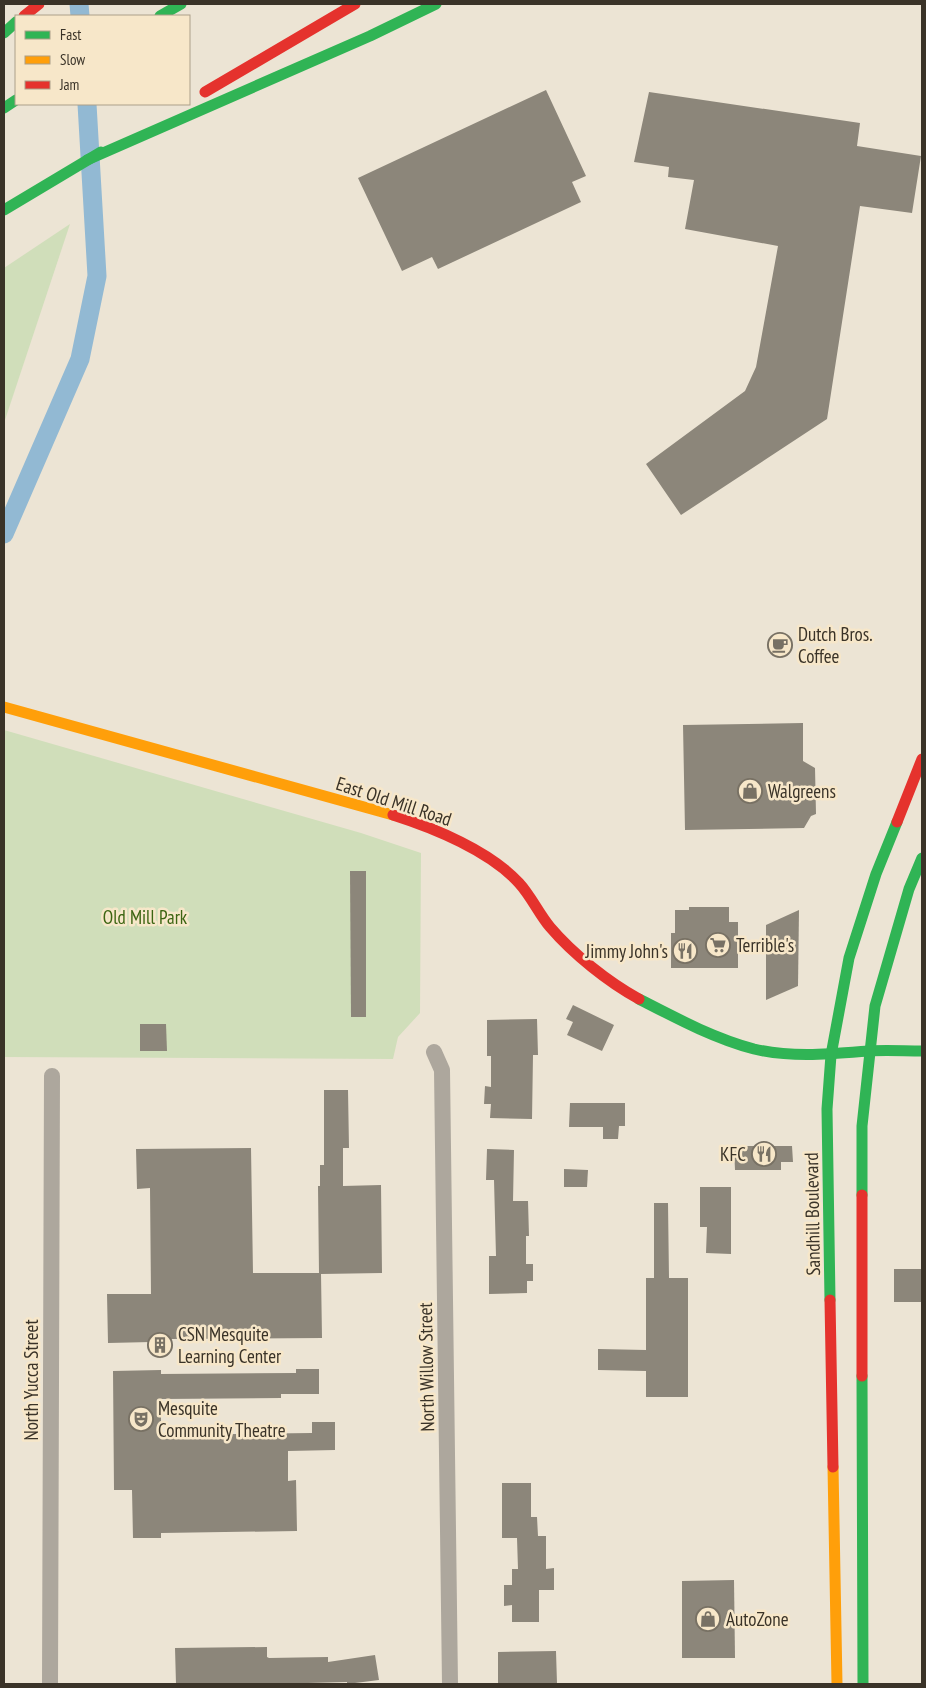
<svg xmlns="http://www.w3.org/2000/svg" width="926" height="1688" font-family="'PT Sans Narrow',sans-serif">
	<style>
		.green { fill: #d0deba }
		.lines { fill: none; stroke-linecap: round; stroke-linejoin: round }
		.canal { stroke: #92b9d3; stroke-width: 19 }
		.building { fill: #8c867a }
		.street { stroke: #ada79d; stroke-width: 16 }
		.fast { stroke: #30b455; stroke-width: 11 }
		.slow { stroke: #ff9f0a; stroke-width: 11 }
		.jam { stroke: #e5322d; stroke-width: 11 }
		.labels { text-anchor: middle; stroke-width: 5; stroke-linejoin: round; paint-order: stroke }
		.poi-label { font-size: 19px; fill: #3a3328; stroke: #f7e7c9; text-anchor: start }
		.street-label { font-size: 19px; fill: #3a3328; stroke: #f7e7c9 }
		.park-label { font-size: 19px; fill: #3c6512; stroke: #f7e7c9 }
	</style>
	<rect width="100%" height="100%" fill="#ece4d4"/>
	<g class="green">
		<path d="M 70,224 L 4,423 L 4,268 Z"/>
		<path d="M 4,730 L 361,833 L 421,853 L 420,1013 L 398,1037 L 393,1059 L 4,1057 Z"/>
	</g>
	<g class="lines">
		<g class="canal">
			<path d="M 79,4 L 80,16"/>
			<path d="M 4,534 L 80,359 L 97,276 L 87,104"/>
		</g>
	</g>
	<g class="building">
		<path d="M 546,90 L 586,176 L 572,182 L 581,202 L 438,269 L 432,257 L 402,271 L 358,178 Z"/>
		<path d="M 649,92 L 860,123 L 857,146 L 921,156 L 912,213 L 860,206 L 827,419 L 681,515 L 646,464 L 745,391 L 756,367 L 778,246 L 685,229 L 694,180 L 668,177 L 669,167 L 634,162 Z"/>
		<path d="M 803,723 L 803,761 L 815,768 L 816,814 L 811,816 L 804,828 L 685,830 L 683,725 Z"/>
		<path d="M 350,871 L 366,871 L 366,1017 L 351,1017 Z"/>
		<path d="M 689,907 L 729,907 L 729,922 L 738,922 L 738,968 L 671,968 L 671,933 L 675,933 L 675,910 L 689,910 Z"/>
		<path d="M 799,910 L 798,986 L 766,1000 L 766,925 Z"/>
		<path d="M 573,1005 L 614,1025 L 602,1051 L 567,1035 L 573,1022 L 566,1019 Z"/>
		<path d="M 537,1019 L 538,1055 L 533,1055 L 532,1119 L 490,1118 L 491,1104 L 484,1104 L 485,1086 L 491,1087 L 491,1056 L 487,1056 L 487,1020 Z"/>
		<path d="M 140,1024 L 166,1024 L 167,1051 L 140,1051 Z"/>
		<path d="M 324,1090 L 348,1090 L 349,1148 L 343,1148 L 343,1186 L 381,1185 L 382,1273 L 321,1274 L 322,1338 L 169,1339 L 169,1347 L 151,1347 L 151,1342 L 108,1343 L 107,1294 L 151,1294 L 150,1188 L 137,1189 L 136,1149 L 251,1148 L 253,1273 L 319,1273 L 318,1186 L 320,1186 L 320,1165 L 324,1165 Z"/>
		<path d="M 570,1103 L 625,1103 L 625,1126 L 619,1126 L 618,1139 L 603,1139 L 603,1127 L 569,1127 Z"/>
		<path d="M 734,1146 L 792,1146 L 793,1162 L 781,1162 L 781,1170 L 735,1170 Z"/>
		<path d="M 487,1149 L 514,1150 L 513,1201 L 528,1201 L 529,1236 L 526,1236 L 526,1264 L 533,1264 L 533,1281 L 527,1281 L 527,1293 L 489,1294 L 489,1256 L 496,1256 L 494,1180 L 486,1180 Z"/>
		<path d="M 564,1169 L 588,1170 L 587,1187 L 564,1187 Z"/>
		<path d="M 700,1187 L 731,1187 L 731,1254 L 706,1253 L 707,1227 L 700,1227 Z"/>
		<path d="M 654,1203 L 668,1203 L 669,1278 L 688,1278 L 688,1397 L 646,1397 L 646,1371 L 598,1370 L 598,1349 L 646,1350 L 646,1278 L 654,1278 Z"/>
		<rect x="894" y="1269" width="28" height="33"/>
		<path d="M 296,1369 L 319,1369 L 319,1394 L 281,1394 L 281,1398 L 161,1399 L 161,1435 L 312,1433 L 312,1422 L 335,1422 L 335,1450 L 288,1451 L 288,1481 L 296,1480 L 297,1531 L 161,1533 L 161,1538 L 133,1538 L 132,1490 L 114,1490 L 113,1371 L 161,1370 L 161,1374 L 296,1373 Z"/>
		<path d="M 502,1483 L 531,1483 L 531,1517 L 537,1517 L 538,1536 L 546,1536 L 546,1569 L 554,1568 L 554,1590 L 539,1590 L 539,1622 L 512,1622 L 512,1605 L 504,1606 L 504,1585 L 512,1585 L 512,1569 L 518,1569 L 517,1538 L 502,1538 Z"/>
		<path d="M 734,1580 L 735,1658 L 682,1658 L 682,1581 Z"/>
		<path d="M 267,1647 L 267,1657 L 269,1658 L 328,1657 L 328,1662 L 375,1655 L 379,1680 L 347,1684 L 347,1682 L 269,1684 L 176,1684 L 175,1648 Z"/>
		<path d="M 556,1651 L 557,1684 L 498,1684 L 498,1652 Z"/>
	</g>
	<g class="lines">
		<g class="street">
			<path d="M 434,1052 L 442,1070 L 450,1684"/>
			<path d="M 50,1684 L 52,1076"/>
		</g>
		<g class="fast">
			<path d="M 160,16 L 181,4"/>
			<path d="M 4,33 L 16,22"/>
			<path d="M 4,108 L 16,100"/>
			<path d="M 87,160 L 370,36 L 436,4"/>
			<path d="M 4,210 L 101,152"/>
			<path d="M 639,999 C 676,1018 713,1038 754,1049 C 792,1058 831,1054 868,1051 C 886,1050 904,1051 922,1051"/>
			<path d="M 862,1195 L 862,1126 L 875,1006 L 909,889 L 922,858"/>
			<path d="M 830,1300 L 827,1109 L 831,1055 L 849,958 L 876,874 L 897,822"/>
			<path d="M 862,1376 L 863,1684"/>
		</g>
		<g class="slow">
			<path d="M 4,707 L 393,815"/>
			<path d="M 833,1467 L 837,1684"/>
		</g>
		<g class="jam">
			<path d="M 24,16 L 39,4"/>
			<path d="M 205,92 L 355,4"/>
			<path d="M 393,815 C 434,828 490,851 519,883 C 531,896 539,914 550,927 C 573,954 608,982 639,999"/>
			<path d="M 897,822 L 922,759"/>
			<path d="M 862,1195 L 862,1376"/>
			<path d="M 830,1300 L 833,1467"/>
		</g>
	</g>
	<defs>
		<symbol id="cafe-ring" viewBox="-11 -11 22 22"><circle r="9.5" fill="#f7e7c9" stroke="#787164" stroke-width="1.5"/><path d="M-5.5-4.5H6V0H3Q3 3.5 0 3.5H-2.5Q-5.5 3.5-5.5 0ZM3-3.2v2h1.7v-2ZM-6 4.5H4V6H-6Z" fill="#787164"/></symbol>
		<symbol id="shop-ring" viewBox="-11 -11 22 22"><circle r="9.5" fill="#f7e7c9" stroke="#787164" stroke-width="1.5"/><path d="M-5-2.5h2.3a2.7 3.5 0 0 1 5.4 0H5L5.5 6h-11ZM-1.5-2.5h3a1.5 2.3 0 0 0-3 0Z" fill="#787164"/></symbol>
		<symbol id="supermarket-ring" viewBox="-11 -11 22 22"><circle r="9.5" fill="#f7e7c9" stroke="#787164" stroke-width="1.5"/><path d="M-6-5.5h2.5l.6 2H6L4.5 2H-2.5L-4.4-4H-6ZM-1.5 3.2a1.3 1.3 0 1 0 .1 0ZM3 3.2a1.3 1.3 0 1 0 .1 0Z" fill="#787164"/></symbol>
		<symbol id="restaurant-ring" viewBox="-11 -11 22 22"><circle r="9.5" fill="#f7e7c9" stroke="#787164" stroke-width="1.5"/><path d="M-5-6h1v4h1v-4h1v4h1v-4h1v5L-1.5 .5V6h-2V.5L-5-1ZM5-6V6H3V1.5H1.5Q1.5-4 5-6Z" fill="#787164"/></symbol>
		<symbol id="building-ring" viewBox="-11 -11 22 22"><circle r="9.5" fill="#f7e7c9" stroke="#787164" stroke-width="1.5"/><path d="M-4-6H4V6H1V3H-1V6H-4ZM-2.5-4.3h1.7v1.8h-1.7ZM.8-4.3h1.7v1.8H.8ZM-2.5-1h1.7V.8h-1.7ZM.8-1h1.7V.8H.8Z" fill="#787164"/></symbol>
		<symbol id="theatre-ring" viewBox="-11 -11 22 22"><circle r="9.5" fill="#f7e7c9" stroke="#787164" stroke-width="1.5"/><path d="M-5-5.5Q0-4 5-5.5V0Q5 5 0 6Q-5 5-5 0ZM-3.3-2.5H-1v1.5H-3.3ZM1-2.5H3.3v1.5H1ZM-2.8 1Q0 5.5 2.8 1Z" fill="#787164"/></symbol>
	</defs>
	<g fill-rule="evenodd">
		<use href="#cafe-ring" x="766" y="631" width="28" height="28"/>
		<use href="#shop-ring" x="736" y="777" width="28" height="28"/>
		<use href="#supermarket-ring" x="704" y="931" width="28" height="28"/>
		<use href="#restaurant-ring" x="671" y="937" width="28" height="28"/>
		<use href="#restaurant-ring" x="750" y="1140" width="28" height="28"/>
		<use href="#building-ring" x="146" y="1331" width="28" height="28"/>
		<use href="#theatre-ring" x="127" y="1405" width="28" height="28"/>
		<use href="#shop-ring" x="694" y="1605" width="28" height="28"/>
	</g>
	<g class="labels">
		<g class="poi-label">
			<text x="798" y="641">Dutch Bros.<tspan x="798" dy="22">Coffee</tspan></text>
			<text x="768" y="798">Walgreens</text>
			<text x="736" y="952">Terrible's</text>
			<text x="668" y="958" text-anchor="end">Jimmy John's</text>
			<text x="746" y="1161" text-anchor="end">KFC</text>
			<text x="178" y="1341">CSN Mesquite<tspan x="178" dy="22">Learning Center</tspan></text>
			<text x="158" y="1415">Mesquite<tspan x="158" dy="22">Community Theatre</tspan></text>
			<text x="726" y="1626">AutoZone</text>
		</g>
		<g class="street-label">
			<text transform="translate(394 801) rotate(18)" y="7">East Old Mill Road</text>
			<text transform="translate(812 1214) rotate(-91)" y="7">Sandhill Boulevard</text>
			<text transform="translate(426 1367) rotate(-91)" y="7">North Willow Street</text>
			<text transform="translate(31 1380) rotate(-90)" y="7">North Yucca Street</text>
		</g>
		<g class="park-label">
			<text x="145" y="924">Old Mill Park</text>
		</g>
	</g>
	<rect width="926" height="1688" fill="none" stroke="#3a3328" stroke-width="10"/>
	<rect x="15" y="15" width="175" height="90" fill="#f7e7c9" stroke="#ab9f89"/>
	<rect x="25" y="31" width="25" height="8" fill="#30b455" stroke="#ab9f89"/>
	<text x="60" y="40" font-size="15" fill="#3a3328">Fast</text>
	<rect x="25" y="56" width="25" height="8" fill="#ff9f0a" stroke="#ab9f89"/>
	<text x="60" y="65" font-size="15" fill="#3a3328">Slow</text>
	<rect x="25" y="81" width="25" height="8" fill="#e5322d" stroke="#ab9f89"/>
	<text x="60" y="90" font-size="15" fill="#3a3328">Jam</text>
</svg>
